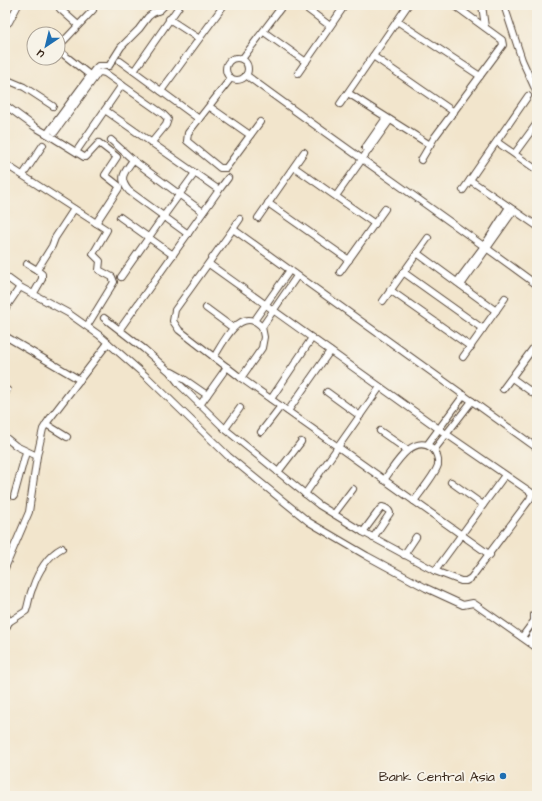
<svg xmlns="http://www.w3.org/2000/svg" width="542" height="801" font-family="'Architects Daughter',sans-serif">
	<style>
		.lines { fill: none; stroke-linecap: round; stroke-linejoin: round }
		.street-casing { stroke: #564638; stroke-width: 8 }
		.street { stroke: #fff; stroke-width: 6 }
		.poi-dot { fill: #1f6fb2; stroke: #f7f3e8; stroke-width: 1.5 }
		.labels { text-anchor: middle; stroke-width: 4; stroke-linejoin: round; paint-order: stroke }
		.poi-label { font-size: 14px; fill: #3b2a1e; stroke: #f7f3e8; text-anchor: end }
	</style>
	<rect width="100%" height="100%" fill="#f7f3e8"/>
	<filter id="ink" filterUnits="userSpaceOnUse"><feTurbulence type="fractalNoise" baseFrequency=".025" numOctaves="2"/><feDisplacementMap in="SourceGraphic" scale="8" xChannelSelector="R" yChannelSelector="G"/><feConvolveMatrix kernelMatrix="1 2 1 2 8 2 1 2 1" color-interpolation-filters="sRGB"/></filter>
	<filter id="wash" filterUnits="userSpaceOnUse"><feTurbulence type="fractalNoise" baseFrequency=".012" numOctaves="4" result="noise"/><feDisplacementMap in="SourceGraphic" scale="16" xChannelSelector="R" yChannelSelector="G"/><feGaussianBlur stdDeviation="0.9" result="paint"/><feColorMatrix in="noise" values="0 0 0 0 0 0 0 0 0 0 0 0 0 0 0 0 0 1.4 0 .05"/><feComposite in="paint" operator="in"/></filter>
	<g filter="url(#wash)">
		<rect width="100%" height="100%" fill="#f2e5cc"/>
	</g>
	<g filter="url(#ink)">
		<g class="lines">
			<defs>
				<g id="street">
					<path d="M 302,5 L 330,26"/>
					<path d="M 482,5 L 485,27"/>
					<path d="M 504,5 L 522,60 L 537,93"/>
					<path d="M 60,9 L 78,25"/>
					<path d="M 169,19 L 198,38"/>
					<path d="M 397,21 L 480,76"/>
					<path d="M 5,25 L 9,22 L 18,5"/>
					<path d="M 264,32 L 306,62"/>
					<path d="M 58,47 L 93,10"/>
					<path d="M 58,50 L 91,76"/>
					<path d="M 373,56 L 454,112"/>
					<circle cx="237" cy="69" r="11"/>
					<path d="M 242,59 L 283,5"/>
					<path d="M 120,61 L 199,119"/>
					<path d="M 134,71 L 180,5"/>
					<path d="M 298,73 L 345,5"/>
					<path d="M 246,75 C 342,146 441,214 537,285"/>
					<path d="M 231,78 L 188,133 L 187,141 L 220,168 L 226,168 L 260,122"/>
					<path d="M 5,79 L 24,87 L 53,106"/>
					<path d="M 161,91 L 224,5"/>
					<path d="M 348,93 L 430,145"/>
					<path d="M 340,104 L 408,5"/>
					<path d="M 5,105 L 35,127 L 47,134"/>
					<path d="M 210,107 L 250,135"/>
					<path d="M 105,110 L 219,190 L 120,329"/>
					<path d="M 55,132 L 98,73 L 101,72 L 105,73 L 163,114 L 168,119 L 166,125 L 152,142"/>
					<path d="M 111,140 L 133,160 L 203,212"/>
					<path d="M 497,142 L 537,170"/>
					<path d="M 365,148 L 386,118"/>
					<path d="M 78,149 L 122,85"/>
					<path d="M 515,153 L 537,123"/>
					<path d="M 133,160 C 124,173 118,178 129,191 L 188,234"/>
					<path d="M 421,160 L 434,138 L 503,45 L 502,40 L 454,5"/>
					<path d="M 5,164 L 107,230 L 93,254 L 100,261 L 99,270 L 112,277 L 114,282 L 87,326"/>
					<path d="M 294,167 L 375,224"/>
					<path d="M 23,175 L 43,145"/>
					<path d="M 470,180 L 537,226"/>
					<path d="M 219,190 L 228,178"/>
					<path d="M 463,190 L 528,96"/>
					<path d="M 336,196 L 390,120"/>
					<path d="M 268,203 L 349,260"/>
					<path d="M 120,217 L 173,255"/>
					<path d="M 258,218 L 304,152"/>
					<path d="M 96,223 L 119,188 L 119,186 L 105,175 L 117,157 L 99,143 L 86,157 L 84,157 L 47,134 L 95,69 L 98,66 L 109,66 L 121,47 L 139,29 L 148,17 L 153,13 L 160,10 L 165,5"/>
					<path d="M 233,229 L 240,219"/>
					<path d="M 417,253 L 496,311"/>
					<path d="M 27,264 L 37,270"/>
					<path d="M 340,272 L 385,209"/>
					<path d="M 403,272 L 483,329"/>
					<path d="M 5,276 L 20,287 L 68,313 L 99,335 L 148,378 L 228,456 L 309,522 L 367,556 L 426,588 L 463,605 L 473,603 L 476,605 L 537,648"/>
					<path d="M 121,277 L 163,217 L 195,173"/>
					<path d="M 457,282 L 484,246 L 509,207"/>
					<path d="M 461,285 L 514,210"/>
					<path d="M 390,290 L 471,347"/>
					<path d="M 34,293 L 42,279 L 42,274 L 37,270 L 52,246 L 55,238 L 74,209"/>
					<path d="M 383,301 L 428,238"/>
					<path d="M 206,308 L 233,328"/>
					<path d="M 5,309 L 20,287"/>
					<path d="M 104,318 L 144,349 L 170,372 L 180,385 L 225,429 L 319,505 L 363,532 L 435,571 L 461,581 L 466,581 L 471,578 L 530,499 L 532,493 L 439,429 L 209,264"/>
					<path d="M 254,321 L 290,270"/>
					<path d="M 262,327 L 297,276"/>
					<path d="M 5,336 L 80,380"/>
					<path d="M 214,357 C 222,345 236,314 254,321 C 257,322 260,325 262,327 L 264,337 L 262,348 L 241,378"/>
					<path d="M 463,357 L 505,298"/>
					<path d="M 172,372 L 181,377 L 207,395"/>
					<path d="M 512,378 L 537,396"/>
					<path d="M 503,389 L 537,343"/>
					<path d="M 327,392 L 360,416"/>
					<path d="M 5,393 L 7,390"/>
					<path d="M 271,399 L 312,338"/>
					<path d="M 200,405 L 227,367"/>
					<path d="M 288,411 L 330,351"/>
					<path d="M 46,424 L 67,437"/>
					<path d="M 225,429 L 240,408"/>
					<path d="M 380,431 L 407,450"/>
					<path d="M 261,432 L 281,406"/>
					<path d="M 5,437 L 16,446 L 37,456"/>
					<path d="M 427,445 L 464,395"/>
					<path d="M 434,450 L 472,401"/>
					<path d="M 278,472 L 301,442"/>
					<path d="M 384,480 C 394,467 412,433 432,448 C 436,451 439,459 438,465 C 436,473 420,493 414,501"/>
					<path d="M 451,482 L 483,505"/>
					<path d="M 305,494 L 380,387"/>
					<path d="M 14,496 L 26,452"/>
					<path d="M 334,514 L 353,489"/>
					<path d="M 363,532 L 380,509 L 382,507 C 386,508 389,510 390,513 L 373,538"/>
					<path d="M 404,555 L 416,537"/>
					<path d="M 490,555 L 241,378 L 179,330 L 173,321 L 175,310 L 233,229 L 537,448"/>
					<path d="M 5,568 L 29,512 L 37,456 L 43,429 L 48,421 L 108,343"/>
					<path d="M 435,571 L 505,475"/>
					<path d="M 5,613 L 9,622"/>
					<path d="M 5,630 L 9,622 L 26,611 C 29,603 29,595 33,587 C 38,572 48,555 62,548"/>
					<path d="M 522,637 L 534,621 L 534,615"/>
					<path d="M 529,641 L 537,629"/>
				</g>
			</defs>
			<use href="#street" class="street-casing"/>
			<use href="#street" class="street"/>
		</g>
	</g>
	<circle class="poi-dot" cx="503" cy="776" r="4"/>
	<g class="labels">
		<g class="poi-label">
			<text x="495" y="781">Bank Central Asia</text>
		</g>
	</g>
	<rect width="542" height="801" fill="none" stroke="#f7f3e8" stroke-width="20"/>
	<g transform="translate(46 46) rotate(215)"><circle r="19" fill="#f7f3e8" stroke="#aca397"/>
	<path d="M0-3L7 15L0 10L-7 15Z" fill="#1f6fb2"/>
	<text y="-6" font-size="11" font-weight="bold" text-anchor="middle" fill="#3b2a1e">U</text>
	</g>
</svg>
